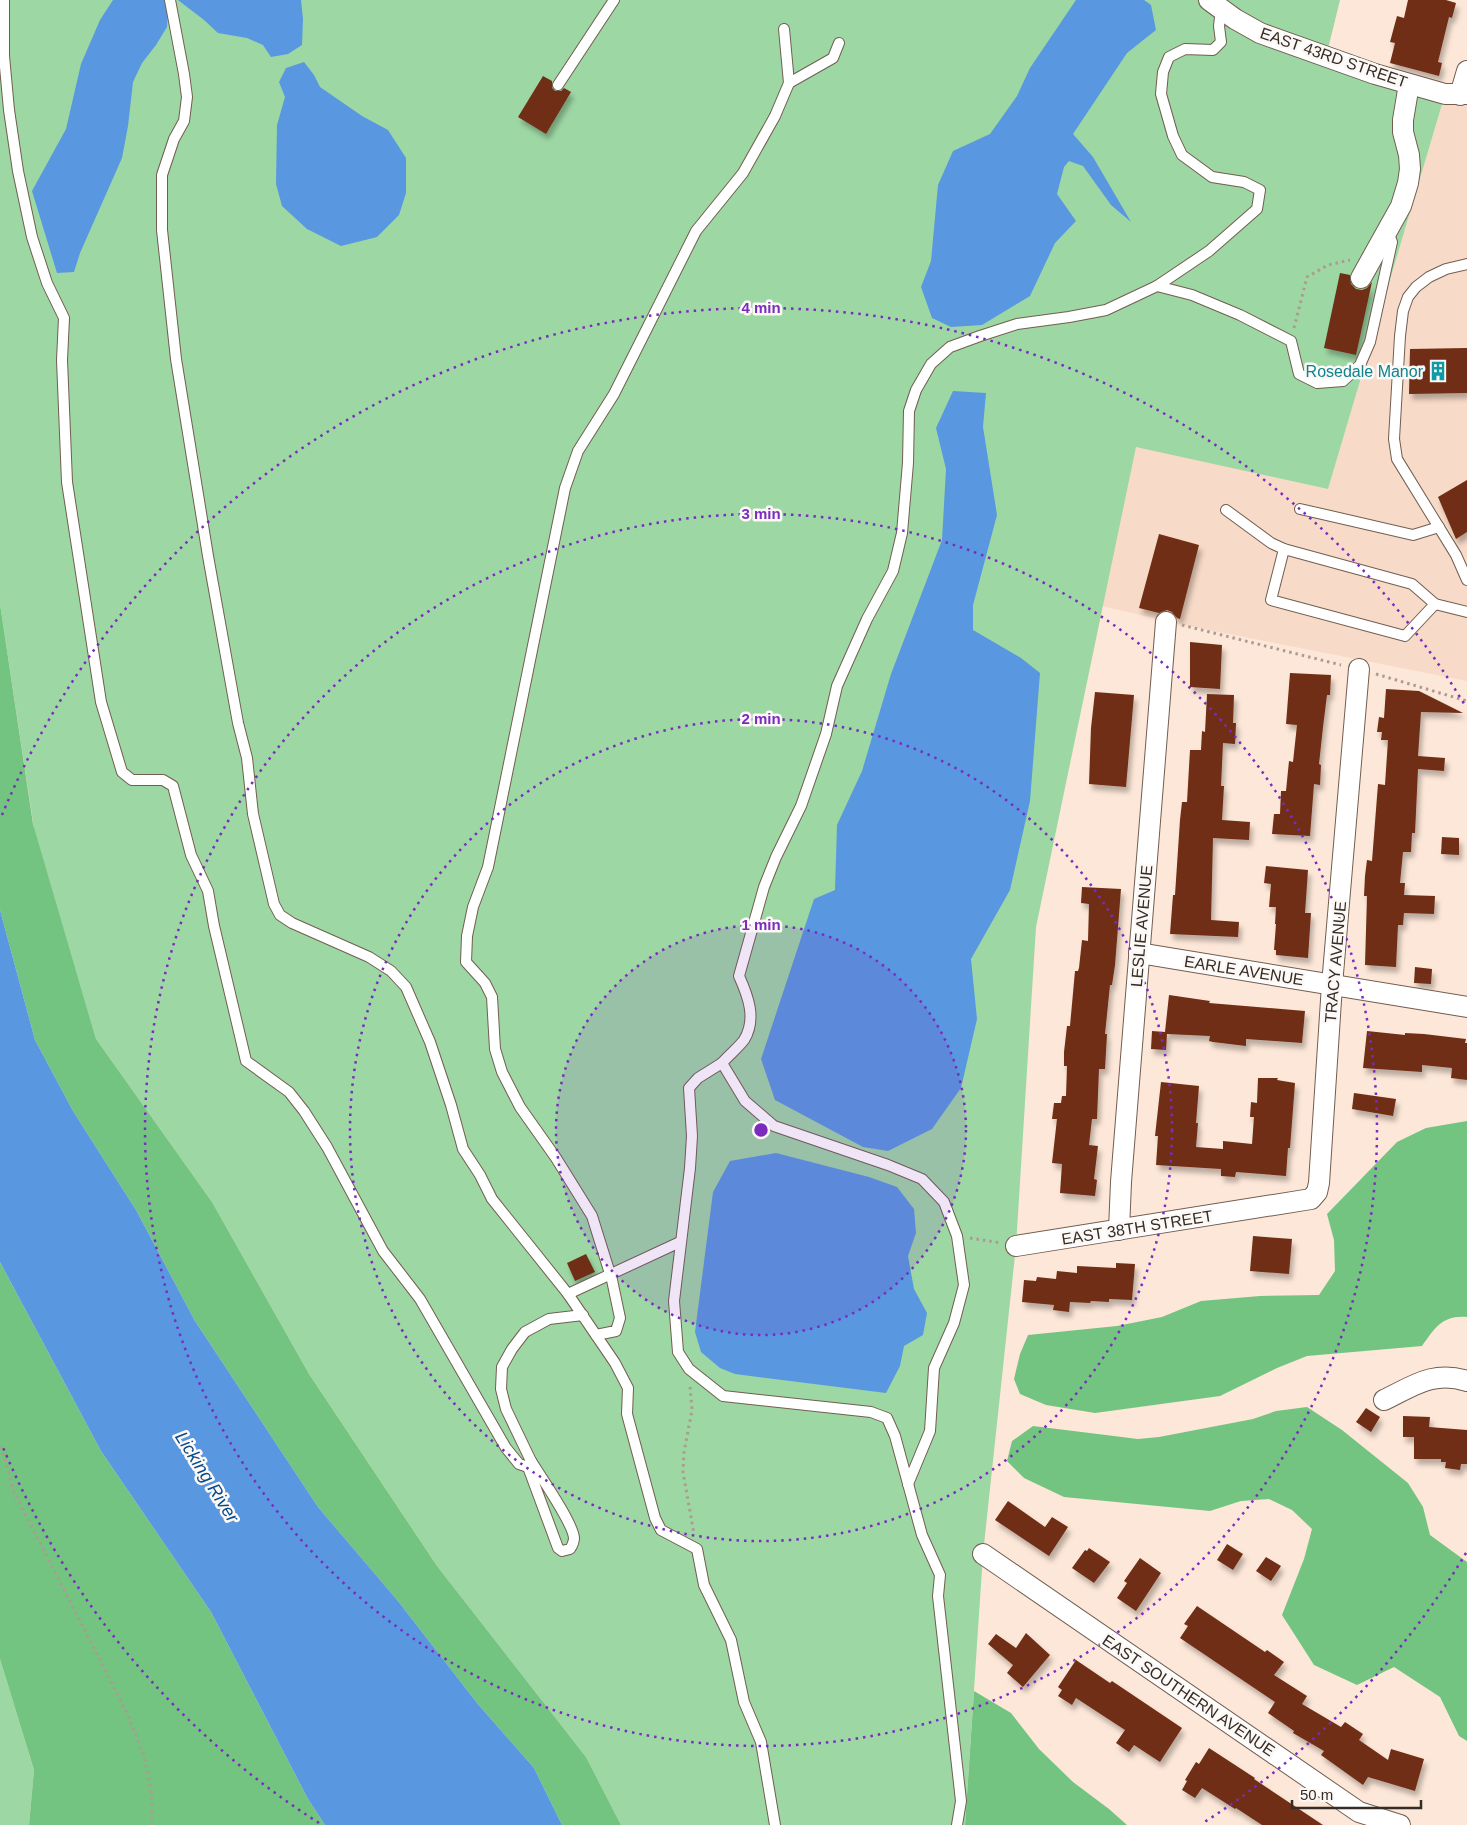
<svg xmlns="http://www.w3.org/2000/svg" width="1467" height="1825" font-family="Helvetica,sans-serif">
	<style>
		.built { fill: #f7dac7 }
		.green { fill: #9dd7a4 }
		.forest { fill: #72c480 }
		.water { fill: #5997e0 }
		.building { fill: #702e14; filter: url(#shadow) }
		.lines { fill: none; stroke-linecap: round; stroke-linejoin: round }
		.service-casing { stroke: #715e51; stroke-width: 12 }
		.minor-casing { stroke: #715e51; stroke-width: 22 }
		.path { stroke: #ac9b90; stroke-width: 3; stroke-dasharray: 2.5 4; stroke-linecap: butt }
		.service { stroke: #fff; stroke-width: 10 }
		.minor { stroke: #fff; stroke-width: 20 }
		.ring { fill: none; stroke: #7b2cbf; stroke-width: 2.5; stroke-dasharray: 2.5 5 }
		.labels { text-anchor: middle; stroke-width: 5; stroke-linejoin: round; paint-order: stroke }
		.street-label { font-size: 16px; fill: #352c27; stroke: #fcf8f5 }
		.culture-label { font-size: 16px; fill: #0d838f; stroke: #fcf8f5; text-anchor: end }
		.water-label { font-size: 18px; font-style: italic; fill: #04498a; stroke: #fcf8f5 }
		.centre { fill: #7b2cbf; stroke: #fcf8f5; stroke-width: 2.5 }
		.ring-label { font-size: 15px; text-anchor: middle; font-weight: bold; fill: #7b2cbf; stroke: #fcf8f5; stroke-width: 5; stroke-linejoin: round; paint-order: stroke }
	</style>
	<defs>
		<filter id="shadow"><feDropShadow dx="3" dy="5.5" stdDeviation="2.5" flood-color="#0004"/></filter>
	</defs>
	<rect width="100%" height="100%" fill="#fde7d8"/>
	<path class="built" d="M 1445,94 L 1467,94 L 1467,681 L 1179,624 L 1102,606 L 1136,446 L 1328,489 Z"/>
	<g class="green">
		<path d="M 0,0 L 1340,0 L 1326,57 L 1445,94 L 1328,489 L 1136,447 L 1036,927 L 1016,1246 L 983,1554 L 965,1825 L 621,1825 L 586,1757 L 437,1566 L 309,1374 L 212,1202 L 96,1039 L 34,829 L 0,604 Z"/>
		<path d="M 0,1659 L 34,1770 L 29,1825 L 0,1825 Z"/>
	</g>
	<g class="forest">
		<path d="M 0,604 L 33,824 L 96,1039 L 212,1202 L 309,1374 L 437,1566 L 586,1757 L 621,1825 L 562,1825 L 534,1768 L 477,1703 L 398,1601 L 318,1507 L 195,1321 L 136,1210 L 73,1111 L 35,1040 L 0,910 Z"/>
		<path d="M 1467,1121 L 1467,1317 C 1442,1315 1435,1328 1422,1346 L 1307,1356 L 1277,1368 L 1220,1396 L 1095,1413 L 1046,1405 L 1020,1394 L 1014,1379 L 1020,1354 L 1028,1335 L 1117,1326 L 1162,1317 L 1201,1301 L 1260,1296 L 1319,1295 L 1335,1271 L 1334,1240 L 1327,1214 L 1397,1142 L 1426,1128 Z"/>
		<path d="M 0,1262 L 101,1451 L 211,1612 L 308,1799 L 325,1825 L 29,1825 L 34,1770 L 0,1659 Z"/>
		<path d="M 1307,1407 L 1342,1430 L 1408,1483 L 1423,1507 L 1430,1535 L 1467,1562 L 1467,1741 L 1459,1736 L 1440,1697 L 1394,1667 L 1357,1685 L 1314,1665 L 1282,1615 L 1304,1559 L 1312,1529 L 1292,1510 L 1269,1499 L 1241,1501 L 1210,1511 L 1064,1497 L 1024,1478 L 1007,1461 L 1012,1441 L 1033,1426 L 1138,1439 L 1159,1437 L 1253,1419 L 1276,1411 Z"/>
		<path d="M 974,1691 L 1011,1713 L 1039,1749 L 1073,1782 L 1109,1809 L 1127,1825 L 965,1825 Z"/>
	</g>
	<g class="water">
		<path d="M 113,0 L 164,0 L 168,13 L 167,27 L 156,45 L 142,63 L 133,82 L 128,126 L 122,158 L 80,253 L 74,272 L 57,273 L 32,191 L 66,129 L 81,64 L 100,20 Z"/>
		<path d="M 178,0 L 301,0 L 303,19 L 302,45 L 288,54 L 271,57 L 263,45 L 247,38 L 218,33 L 204,20 Z"/>
		<path d="M 1076,0 L 1144,0 L 1151,5 L 1156,30 L 1127,53 L 1073,134 L 1093,157 L 1131,222 L 1111,205 L 1083,166 L 1069,161 L 1064,167 L 1057,194 L 1076,221 L 1055,243 L 1030,296 L 982,325 L 951,327 L 932,318 L 921,287 L 931,261 L 938,185 L 953,151 L 990,134 L 1017,96 L 1030,68 Z"/>
		<path d="M 304,62 L 314,75 L 320,87 L 362,116 L 388,130 L 406,158 L 406,193 L 399,215 L 377,237 L 341,246 L 307,229 L 282,206 L 276,184 L 277,125 L 285,97 L 279,82 L 286,68 Z"/>
		<path d="M 953,391 L 986,393 L 983,427 L 997,515 L 973,605 L 973,630 L 1021,658 L 1040,673 L 1030,801 L 1010,890 L 971,959 L 977,1019 L 961,1088 L 932,1129 L 888,1151 L 863,1147 L 775,1100 L 761,1059 L 814,899 L 835,890 L 837,825 L 862,771 L 891,674 L 942,540 L 946,469 L 936,428 Z"/>
		<path d="M 0,910 L 35,1040 L 73,1111 L 136,1210 L 195,1321 L 318,1507 L 398,1601 L 477,1703 L 534,1768 L 562,1825 L 325,1825 L 308,1799 L 211,1612 L 101,1451 L 0,1262 Z"/>
		<path d="M 776,1153 L 869,1177 L 897,1187 L 914,1209 L 916,1233 L 908,1256 L 914,1289 L 927,1313 L 923,1335 L 904,1346 L 900,1366 L 886,1393 L 735,1374 L 720,1368 L 701,1352 L 695,1332 L 713,1192 L 730,1161 Z"/>
	</g>
	<g class="building">
		<path d="M 1408,0 L 1446,0 L 1456,3 L 1452,18 L 1449,17 L 1438,62 L 1442,63 L 1439,76 L 1390,63 L 1395,43 L 1390,42 L 1397,16 L 1404,18 Z"/>
		<path d="M 543,76 L 552,81 L 552,88 L 555,91 L 561,91 L 564,88 L 571,92 L 546,134 L 518,117 Z"/>
		<path d="M 1340,273 L 1350,275 L 1351,284 L 1356,289 L 1362,290 L 1367,288 L 1372,282 L 1356,355 L 1324,348 Z"/>
		<path d="M 1467,348 L 1467,393 L 1409,394 L 1410,349 Z"/>
		<path d="M 1467,480 L 1467,532 L 1456,539 L 1438,497 Z"/>
		<path d="M 1159,534 L 1199,545 L 1180,619 L 1177,618 L 1172,612 L 1167,610 L 1159,613 L 1139,608 Z"/>
		<path d="M 1190,642 L 1222,645 L 1220,689 L 1190,687 Z"/>
		<path d="M 1290,673 L 1331,675 L 1330,695 L 1327,695 L 1323,727 L 1319,764 L 1321,765 L 1320,785 L 1314,784 L 1310,836 L 1272,834 L 1274,814 L 1280,814 L 1281,791 L 1286,791 L 1289,761 L 1293,762 L 1297,725 L 1286,724 Z"/>
		<path d="M 1386,689 L 1419,691 L 1463,713 L 1421,712 L 1418,756 L 1445,758 L 1444,771 L 1418,769 L 1415,833 L 1412,833 L 1411,852 L 1403,852 L 1400,883 L 1405,883 L 1404,895 L 1435,896 L 1434,914 L 1404,913 L 1403,925 L 1398,925 L 1396,967 L 1365,965 L 1367,896 L 1364,896 L 1365,876 L 1367,860 L 1372,861 L 1378,784 L 1385,785 L 1388,740 L 1381,740 L 1382,732 L 1377,732 L 1379,717 L 1384,718 Z"/>
		<path d="M 1095,692 L 1134,695 L 1126,787 L 1089,784 L 1091,728 Z"/>
		<path d="M 1207,694 L 1234,695 L 1233,723 L 1236,723 L 1235,744 L 1223,743 L 1221,786 L 1224,786 L 1222,820 L 1250,822 L 1249,840 L 1213,838 L 1211,920 L 1239,922 L 1238,937 L 1170,934 L 1173,895 L 1175,895 L 1180,820 L 1182,802 L 1187,802 L 1190,750 L 1201,750 L 1202,731 L 1205,732 Z"/>
		<path d="M 1442,837 L 1459,838 L 1459,855 L 1441,854 Z"/>
		<path d="M 1266,866 L 1308,870 L 1305,913 L 1311,913 L 1308,958 L 1276,955 L 1276,950 L 1274,950 L 1276,924 L 1275,924 L 1276,907 L 1269,907 L 1271,884 L 1264,883 Z"/>
		<path d="M 1082,887 L 1121,889 L 1115,965 L 1112,985 L 1110,985 L 1105,1034 L 1107,1034 L 1105,1069 L 1099,1069 L 1097,1119 L 1092,1119 L 1089,1145 L 1098,1146 L 1094,1179 L 1097,1180 L 1095,1196 L 1060,1193 L 1062,1164 L 1052,1163 L 1057,1119 L 1052,1119 L 1054,1103 L 1061,1103 L 1062,1096 L 1066,1096 L 1067,1066 L 1064,1066 L 1064,1052 L 1067,1026 L 1070,1026 L 1075,971 L 1078,971 L 1079,968 L 1082,940 L 1088,941 L 1089,904 L 1081,903 Z"/>
		<path d="M 1415,967 L 1432,969 L 1431,984 L 1414,983 Z"/>
		<path d="M 1169,995 L 1210,1001 L 1209,1003 L 1305,1011 L 1302,1043 L 1246,1039 L 1246,1046 L 1213,1042 L 1209,1041 L 1210,1036 L 1167,1034 L 1166,1050 L 1151,1049 L 1152,1031 L 1165,1032 Z"/>
		<path d="M 1367,1031 L 1405,1035 L 1405,1033 L 1424,1034 L 1466,1039 L 1465,1043 L 1467,1043 L 1467,1080 L 1451,1078 L 1452,1068 L 1422,1065 L 1422,1072 L 1363,1068 Z"/>
		<path d="M 1258,1078 L 1278,1078 L 1277,1080 L 1295,1083 L 1290,1148 L 1288,1148 L 1286,1176 L 1236,1172 L 1235,1177 L 1221,1176 L 1221,1169 L 1156,1165 L 1158,1136 L 1155,1136 L 1161,1082 L 1199,1086 L 1196,1123 L 1198,1123 L 1196,1147 L 1223,1149 L 1223,1141 L 1252,1144 L 1254,1117 L 1250,1117 L 1251,1102 L 1257,1103 Z"/>
		<path d="M 1354,1093 L 1396,1099 L 1393,1116 L 1352,1109 Z"/>
		<path d="M 1253,1236 L 1292,1239 L 1289,1274 L 1250,1271 Z"/>
		<path d="M 586,1254 L 595,1272 L 575,1281 L 567,1263 Z"/>
		<path d="M 1116,1263 L 1135,1264 L 1132,1300 L 1109,1299 L 1109,1302 L 1091,1301 L 1090,1303 L 1070,1302 L 1069,1312 L 1053,1310 L 1054,1305 L 1022,1302 L 1024,1280 L 1036,1281 L 1037,1277 L 1056,1279 L 1057,1271 L 1077,1273 L 1077,1266 L 1116,1268 Z"/>
		<path d="M 1366,1408 L 1380,1417 L 1371,1432 L 1356,1422 Z"/>
		<path d="M 1403,1416 L 1430,1417 L 1429,1427 L 1467,1430 L 1467,1464 L 1461,1464 L 1460,1470 L 1445,1468 L 1446,1462 L 1441,1462 L 1441,1459 L 1414,1459 L 1414,1437 L 1403,1437 Z"/>
		<path d="M 1008,1501 L 1045,1527 L 1052,1517 L 1068,1527 L 1049,1556 L 995,1520 Z"/>
		<path d="M 1227,1544 L 1243,1554 L 1233,1570 L 1217,1560 Z"/>
		<path d="M 1089,1548 L 1110,1562 L 1094,1583 L 1072,1568 L 1085,1550 L 1087,1551 Z"/>
		<path d="M 1266,1557 L 1281,1566 L 1271,1581 L 1256,1571 Z"/>
		<path d="M 1140,1558 L 1161,1573 L 1136,1611 L 1117,1598 L 1127,1583 L 1124,1581 Z"/>
		<path d="M 1197,1606 L 1265,1652 L 1267,1650 L 1284,1662 L 1274,1675 L 1307,1696 L 1302,1704 L 1341,1727 L 1345,1722 L 1363,1734 L 1359,1740 L 1388,1760 L 1391,1749 L 1424,1759 L 1415,1791 L 1368,1777 L 1363,1785 L 1321,1755 L 1324,1751 L 1293,1733 L 1294,1731 L 1268,1713 L 1275,1702 L 1180,1638 L 1188,1626 L 1184,1624 Z"/>
		<path d="M 1026,1633 L 1050,1655 L 1023,1687 L 1007,1673 L 1013,1665 L 988,1644 L 996,1634 L 1016,1648 Z"/>
		<path d="M 1076,1660 L 1110,1683 L 1112,1681 L 1182,1728 L 1160,1762 L 1134,1745 L 1129,1752 L 1116,1743 L 1125,1730 L 1076,1698 L 1072,1705 L 1058,1696 L 1062,1690 L 1058,1687 Z"/>
		<path d="M 1209,1748 L 1255,1778 L 1254,1779 L 1323,1825 L 1262,1825 L 1236,1808 L 1235,1809 L 1202,1788 L 1195,1798 L 1182,1790 L 1187,1781 L 1185,1780 L 1196,1762 L 1199,1764 Z"/>
	</g>
	<g class="lines">
		<defs>
			<g id="service">
				<path d="M 4,0 L 4,56 L 9,110 L 18,171 L 32,237 L 47,283 L 64,318 L 62,360 L 67,482 L 101,702 L 122,772 L 132,780 L 163,780 L 173,786 L 191,855 L 208,891 L 214,926 L 246,1061 L 289,1092 L 304,1111 L 327,1147 L 383,1251 L 420,1299 L 506,1448 L 519,1464 L 528,1467 L 531,1461 L 506,1409 L 501,1389 L 502,1367 L 512,1349 L 525,1332 L 549,1319 L 583,1315"/>
				<path d="M 170,0 L 184,74 L 187,97 L 184,121 L 174,139 L 162,175 L 162,230 L 176,359 L 208,556 L 238,723 L 247,758 L 253,814 L 274,904 L 280,915 L 292,923 L 369,957 L 391,971 L 406,987 L 430,1042 L 451,1105 L 463,1149 L 480,1175 L 492,1199 L 568,1294 L 615,1363 L 628,1388 L 627,1414 L 655,1518 L 661,1530 L 697,1549 L 704,1585 L 731,1640 L 744,1702 L 761,1742 L 775,1825"/>
				<path d="M 784,29 L 789,83"/>
				<path d="M 558,85 L 614,0"/>
				<path d="M 1467,264 L 1446,269 L 1429,277 L 1416,287 L 1408,297 L 1403,311 L 1400,336 L 1394,439 L 1397,459 L 1456,555 L 1467,580"/>
				<path d="M 1157,286 L 1209,251 L 1257,209 L 1260,190 L 1244,182 L 1212,177 L 1182,155 L 1173,136 L 1161,94 L 1163,72 L 1169,57 L 1185,49 L 1213,50 L 1221,42 L 1219,26 L 1221,9"/>
				<path d="M 1300,509 L 1413,535 L 1439,527"/>
				<path d="M 1226,510 L 1271,543 L 1284,549 L 1412,584 L 1435,604 L 1467,612"/>
				<path d="M 1284,549 L 1271,600 L 1405,636 L 1435,604"/>
				<path d="M 722,1063 L 698,1078 L 689,1088 L 692,1136 L 690,1168 L 674,1301 L 678,1352 L 689,1369 L 723,1396 L 871,1412 L 887,1418 L 895,1436 L 922,1535 L 940,1575 L 938,1596 L 961,1801 L 957,1825"/>
				<path d="M 568,1294 L 680,1242"/>
				<path d="M 596,1335 L 616,1331 L 620,1318 L 612,1280 L 592,1216 L 556,1158 L 520,1107 L 502,1072 L 495,1049 L 492,997 L 485,983 L 466,962 L 467,936 L 473,907 L 488,867 L 565,488 L 578,451 L 614,394 L 696,231 L 743,173 L 775,116 L 789,83 L 833,58 L 839,43"/>
				<path d="M 528,1467 L 558,1548 L 562,1551 L 570,1549 C 572,1546 574,1543 574,1538 C 573,1523 541,1477 531,1461"/>
				<path d="M 908,1484 L 930,1431 L 934,1368 L 954,1323 L 964,1285 L 957,1236 L 944,1202 L 922,1179 L 888,1165 L 774,1126 L 745,1101 L 722,1063 C 729,1055 738,1048 744,1040 C 757,1019 748,996 739,976 L 764,887 L 776,857 L 801,806 L 826,734 L 837,686 L 867,619 L 893,571 L 902,533 L 908,463 L 909,411 L 916,390 L 931,364 L 950,347 L 980,336 L 1017,324 L 1069,317 L 1106,310 L 1157,286 L 1192,295 L 1240,315 L 1291,341 L 1299,374 L 1317,383 L 1343,381 L 1360,365 L 1370,342 L 1392,242 L 1388,232"/>
			</g>
			<g id="minor">
				<path d="M 1209,0 L 1235,19 L 1260,33 L 1375,74 L 1445,94 L 1467,94"/>
				<path d="M 1460,95 L 1467,71"/>
				<path d="M 1361,278 L 1401,206 L 1408,183 L 1410,169 L 1409,155 L 1403,132 L 1403,120 L 1409,84"/>
				<path d="M 1139,953 L 1467,1007"/>
				<path d="M 1119,1230 L 1121,1182 L 1166,622"/>
				<path d="M 1016,1246 L 1311,1199 L 1317,1192 L 1319,1183 L 1332,985 L 1359,669"/>
				<path d="M 1384,1400 C 1413,1386 1434,1370 1467,1381"/>
				<path d="M 983,1554 L 1359,1812 L 1400,1825"/>
			</g>
		</defs>
		<use href="#service" class="service-casing"/>
		<use href="#minor" class="minor-casing"/>
		<g class="path">
			<path d="M 1294,328 L 1307,277 L 1328,265 L 1350,260"/>
			<path d="M 1182,625 L 1341,665"/>
			<path d="M 1376,674 L 1467,701"/>
			<path d="M 970,1238 L 1001,1243"/>
			<path d="M 690,1387 L 692,1410 L 684,1452 L 683,1472 L 694,1534"/>
			<path d="M 0,1447 L 4,1455 L 13,1490 L 127,1713 L 144,1756 L 152,1795 L 152,1825"/>
		</g>
		<use href="#service" class="service"/>
		<use href="#minor" class="minor"/>
	</g>
	<circle cx="761" cy="1130" r="205" fill="#7b2cbf" fill-opacity=".12"/>
	<g class="ring">
		<circle cx="761" cy="1130" r="205"/>
		<circle cx="761" cy="1130" r="411"/>
		<circle cx="761" cy="1130" r="616"/>
		<path d="M1466 1553A822 822 0 0 1 1203 1823M319 1823A822 822 0 0 1 2 1445M2 815A822 822 0 0 1 1466 707"/>
	</g>
	<defs>
		<symbol id="building-bare" viewBox="-9 -9 18 18"><path d="M-4-6H4V6H1V3H-1V6H-4ZM-2.5-4.3h1.7v1.8h-1.7ZM.8-4.3h1.7v1.8H.8ZM-2.5-1h1.7V.8h-1.7ZM.8-1h1.7V.8H.8Z" fill="#0f9aa8" stroke="#fcf8f5" stroke-width="2.5" paint-order="stroke"/></symbol>
	</defs>
	<g fill-rule="evenodd">
		<use href="#building-bare" x="1424" y="357" width="28" height="28"/>
	</g>
	<g class="labels">
		<g class="street-label">
			<text transform="translate(1334 57) rotate(19)" y="6">EAST 43RD STREET</text>
			<text transform="translate(1141 926) rotate(-85)" y="6">LESLIE AVENUE</text>
			<text transform="translate(1335 962) rotate(-85)" y="6">TRACY AVENUE</text>
			<text transform="translate(1244 970) rotate(9)" y="6">EARLE AVENUE</text>
			<text transform="translate(1137 1227) rotate(-9)" y="6">EAST 38TH STREET</text>
			<text transform="translate(1189 1695) rotate(34)" y="6">EAST SOUTHERN AVENUE</text>
		</g>
		<g class="culture-label">
			<text x="1423" y="377">Rosedale Manor</text>
		</g>
		<g class="water-label">
			<text transform="translate(207 1477) rotate(58)" y="6">Licking River</text>
		</g>
	</g>
	<circle cx="761" cy="1130" r="8" class="centre"/>
	<g class="ring-label">
		<text x="761" y="313">4 min</text>
		<text x="761" y="519">3 min</text>
		<text x="761" y="724">2 min</text>
		<text x="761" y="930">1 min</text>
	</g>
	<path d="M1292 1800v8h129v-8" fill="none" stroke="#352c27" stroke-width="2.5"/>
	<text x="1300" y="1800" font-size="15" fill="#352c27" stroke="#fcf8f5" stroke-width="4" paint-order="stroke">50 m</text>
</svg>
